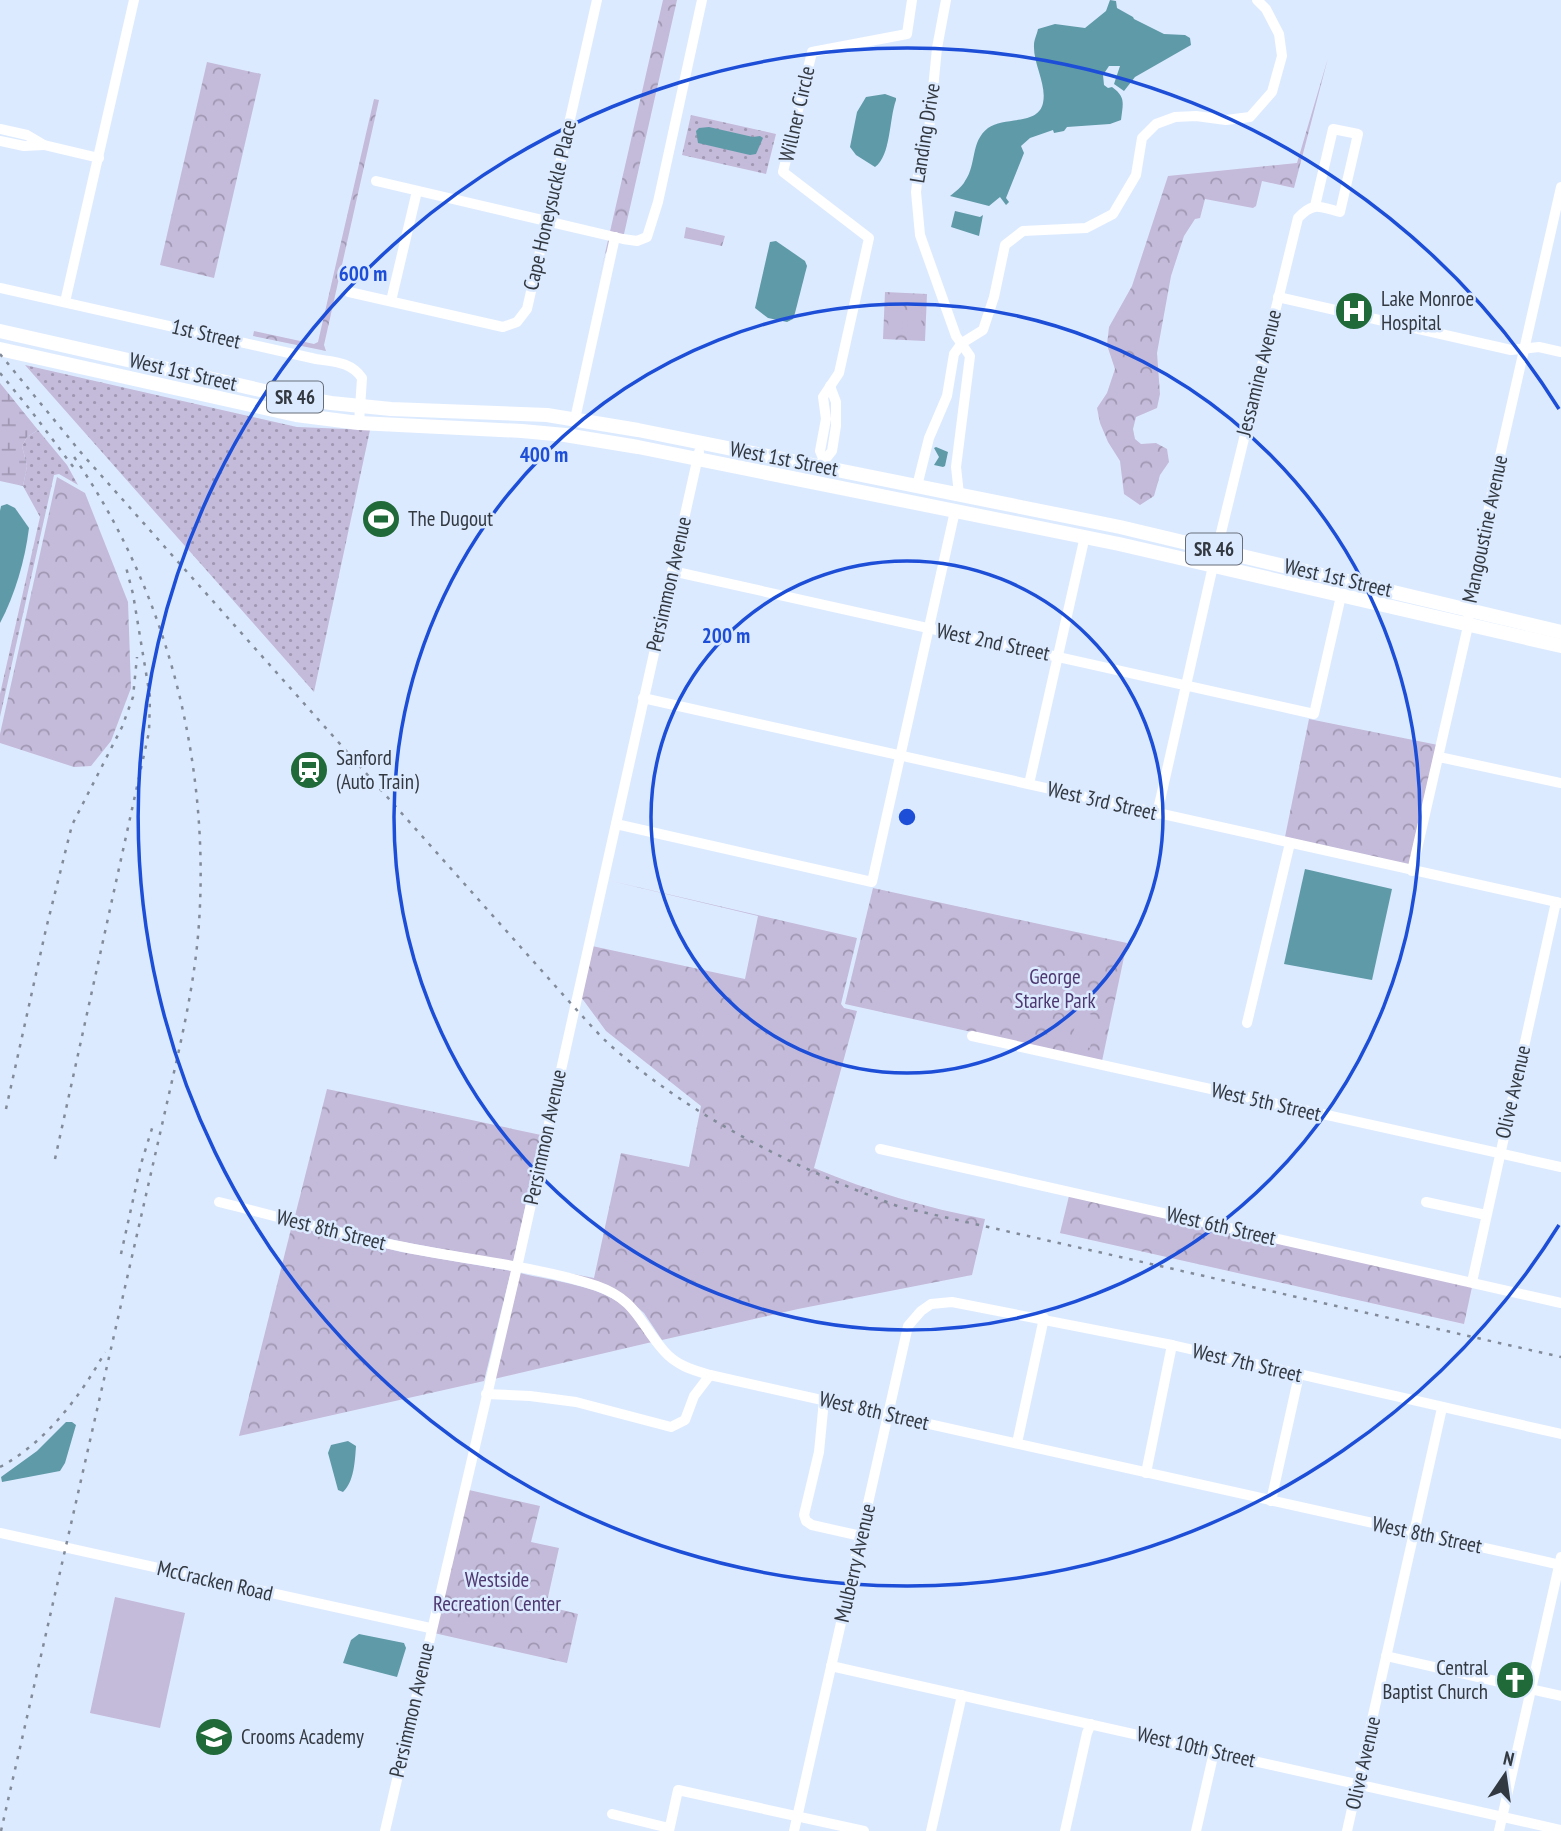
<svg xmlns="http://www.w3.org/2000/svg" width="1561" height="1831" font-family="'PT Sans Narrow',sans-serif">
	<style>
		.grass { fill: url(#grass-dots) }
		.forest { fill: url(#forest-crowns) }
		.wetland { fill: url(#wetland-marsh) }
		.pitch { fill: #c4bada }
		.water { fill: #5f9aa8 }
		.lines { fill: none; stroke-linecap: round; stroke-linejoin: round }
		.minor { stroke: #fff; stroke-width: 10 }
		.major { stroke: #fff; stroke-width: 14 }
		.rail { stroke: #828b99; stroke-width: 2.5; stroke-dasharray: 3.5 7; stroke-linecap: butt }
		.ring { fill: none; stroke: #1d4ed8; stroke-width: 3.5 }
		.labels { text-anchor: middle; stroke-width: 5; stroke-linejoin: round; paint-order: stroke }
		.shield { fill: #dceaff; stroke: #666e7a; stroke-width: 2 }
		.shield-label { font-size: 19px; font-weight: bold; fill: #333941 }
		.street-label { font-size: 21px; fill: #333941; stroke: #dceaff }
		.poi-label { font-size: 21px; fill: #333941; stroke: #dceaff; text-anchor: start }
		.park-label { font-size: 21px; fill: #4e3870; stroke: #dceaff }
		.centre { fill: #1d4ed8; stroke: #dceaff; stroke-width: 3.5 }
		.ring-label { font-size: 21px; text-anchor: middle; font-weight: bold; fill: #1d4ed8; stroke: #dceaff; stroke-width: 5; stroke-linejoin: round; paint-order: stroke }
	</style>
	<defs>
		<pattern id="grass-dots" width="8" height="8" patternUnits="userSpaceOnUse" patternTransform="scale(1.75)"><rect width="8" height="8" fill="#c4bada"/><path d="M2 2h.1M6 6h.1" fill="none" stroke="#a098b2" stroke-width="1.8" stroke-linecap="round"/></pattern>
		<pattern id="forest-crowns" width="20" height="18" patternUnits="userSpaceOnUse" patternTransform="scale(1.75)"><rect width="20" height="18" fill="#c4bada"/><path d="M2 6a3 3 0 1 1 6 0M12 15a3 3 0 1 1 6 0" fill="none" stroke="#a098b2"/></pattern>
		<pattern id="wetland-marsh" width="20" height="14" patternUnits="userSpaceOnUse" patternTransform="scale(1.75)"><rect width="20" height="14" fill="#c4bada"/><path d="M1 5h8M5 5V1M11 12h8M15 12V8" fill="none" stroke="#a098b2"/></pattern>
	</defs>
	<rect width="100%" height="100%" fill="#dceaff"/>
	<g class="grass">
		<path d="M 691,115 L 776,134 L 766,174 L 682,155 Z"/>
		<path d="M 25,365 L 297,427 L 370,430 L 314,692 Z"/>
		<path d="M 38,430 L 67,465 L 78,485 L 59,474 L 54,475 L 0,717 L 0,694 L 40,517 L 23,486 L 27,466 L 22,446 L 27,437 Z"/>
	</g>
	<g class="forest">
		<path d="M 663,0 L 677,0 L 624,234 L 605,254 L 598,284 Z"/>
		<path d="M 1328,58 L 1294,188 L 1262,181 L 1256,206 L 1253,208 L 1205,199 L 1200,218 L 1195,219 L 1184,236 L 1171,276 L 1157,353 L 1160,394 L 1157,408 L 1136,417 L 1133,429 L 1135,439 L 1141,444 L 1156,443 L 1167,449 L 1169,462 L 1160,475 L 1154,496 L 1140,505 L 1124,494 L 1120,461 L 1108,442 L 1100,423 L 1097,408 L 1107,393 L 1115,369 L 1107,345 L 1109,327 L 1132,286 L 1168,176 L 1297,163 Z"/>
		<path d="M 207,62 L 261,74 L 214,278 L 160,265 Z"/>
		<path d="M 374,99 L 379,100 L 324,345 L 326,351 L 253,336 L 254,331 L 314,344 L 318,342 Z"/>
		<path d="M 686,227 L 725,236 L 722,246 L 684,238 Z"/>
		<path d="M 885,292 L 927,294 L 925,341 L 883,339 Z"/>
		<path d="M 57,477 L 85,493 L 128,602 L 131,688 L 111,741 L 91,766 L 74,767 L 0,743 L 0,734 Z"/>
		<path d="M 1309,719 L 1438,745 L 1409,865 L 1285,837 Z"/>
		<path d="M 607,880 L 857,938 L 841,1004 L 844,1008 L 857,1011 L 814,1168 C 869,1191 927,1208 985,1219 L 972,1275 L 798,1309 L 662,1340 L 644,1313 L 624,1295 L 537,1267 L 594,1278 L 621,1153 L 689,1167 L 701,1106 L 606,1031 L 581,997 L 592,946 L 745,979 L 758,916 Z"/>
		<path d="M 873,888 L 1127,943 L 1102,1061 L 845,1004 Z"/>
		<path d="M 327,1089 L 541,1135 L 513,1262 L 403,1242 L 295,1216 Z"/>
		<path d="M 1069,1196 L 1472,1287 L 1464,1324 L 1060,1233 Z"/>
		<path d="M 292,1225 L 401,1252 L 511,1271 L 484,1381 L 239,1436 Z"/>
		<path d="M 520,1273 C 551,1281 607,1286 629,1311 C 638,1320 645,1332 652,1342 L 494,1379 Z"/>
		<path d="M 469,1490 L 540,1506 L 531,1542 L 559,1548 L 546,1606 L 578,1614 L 567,1663 L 434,1633 Z"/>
	</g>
	<path class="wetland" d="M 0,383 L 38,430 L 27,437 L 22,446 L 27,466 L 23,486 L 0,481 Z"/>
	<g class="pitch">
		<path d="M 889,301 L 903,301 L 902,332 L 888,331 Z"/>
		<path d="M 908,302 L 922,302 L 921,333 L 907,332 Z"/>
		<path d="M 1078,1011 L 1097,1016 L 1090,1048 L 1071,1044 Z"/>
		<path d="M 115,1597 L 185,1613 L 160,1728 L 90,1713 Z"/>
		<path d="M 515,1605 L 547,1613 L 542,1632 L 510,1625 Z"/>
	</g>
	<g class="water">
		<path d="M 1110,0 L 1116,1 L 1117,8 L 1133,17 L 1134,19 L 1164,34 L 1185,35 L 1190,38 L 1191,45 L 1135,77 L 1124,91 L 1114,84 L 1120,66 L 1109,66 L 1103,75 L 1104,85 L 1108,88 L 1112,87 C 1126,97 1123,103 1121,120 L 1110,124 L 1067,127 L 1064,131 L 1054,133 L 1053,130 L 1030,138 L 1021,146 L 1024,153 L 1006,198 L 1009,202 L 1006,205 L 1000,197 L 989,206 L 950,196 C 955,192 962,187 965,181 C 977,164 970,142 988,128 C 1004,116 1038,126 1043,103 C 1047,84 1033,64 1034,45 C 1034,40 1037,34 1038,29 L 1055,24 L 1085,28 L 1106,11 Z"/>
		<path d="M 885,94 L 896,98 L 896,100 C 889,119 891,156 875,167 L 856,155 L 850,147 L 857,112 L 866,97 Z"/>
		<path d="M 709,127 L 753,137 L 760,136 L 763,138 L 756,154 L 750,155 L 698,143 L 696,131 L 699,128 Z"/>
		<path d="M 955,211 L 980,217 L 983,215 L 979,236 L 951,227 Z"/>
		<path d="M 776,241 L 805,261 L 807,266 L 795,313 L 793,319 L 787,322 L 768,318 L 755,308 L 770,242 Z"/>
		<path d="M 936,447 L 948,452 L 945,466 L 943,467 L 934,465 L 939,457 L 934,448 Z"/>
		<path d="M 7,504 L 15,508 L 29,528 C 25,560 15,595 0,623 L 0,511 L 1,506 Z"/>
		<path d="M 1305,869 L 1392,889 L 1372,980 L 1284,964 Z"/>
		<path d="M 66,1422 L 72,1422 L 76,1425 L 65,1463 L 60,1471 L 2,1482 L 1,1477 L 37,1451 Z"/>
		<path d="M 348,1441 L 356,1446 C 355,1461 354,1482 343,1492 L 338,1490 L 328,1453 L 331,1445 Z"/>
		<path d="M 359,1634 L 404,1643 L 406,1648 L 397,1677 L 343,1663 L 351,1640 Z"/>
	</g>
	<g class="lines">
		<g class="minor">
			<path d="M 946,0 L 937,48 L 929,130 L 919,166 L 916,192 L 920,235 L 956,336 L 970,356 L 956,467 L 959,494"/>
			<path d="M 0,129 L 27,135 L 44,145 L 99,158"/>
			<path d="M 0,141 L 24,146 L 44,145"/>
			<path d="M 376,181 L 623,239 L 637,241 L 647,237 L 658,202 L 702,0"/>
			<path d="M 0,288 L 316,359 C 335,362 351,362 362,378 L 359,423"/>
			<path d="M 349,292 L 503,327 L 517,322 L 527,309 L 597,0"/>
			<path d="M 1278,297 L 1511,350 L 1539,347 L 1561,352"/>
			<path d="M 391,301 L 417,191"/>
			<path d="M 65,302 L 134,0"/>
			<path d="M 575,419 L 615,237"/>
			<path d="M 824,461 L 820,451 L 826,419 L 823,397 L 839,373 L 869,238 L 783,172 L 812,52 L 907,34 L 912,0"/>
			<path d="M 823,466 L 824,461 L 832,451 L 836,426 L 836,402 L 830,386"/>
			<path d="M 917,486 L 929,438 L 947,396 L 954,354 L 962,343 L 983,330 L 994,297 L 1005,245 L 1023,231 L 1086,228 L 1113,214 L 1136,175 L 1142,138 L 1156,124 L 1175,117 L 1196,116 L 1226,120 L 1250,117 L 1272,92 L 1282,56 L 1279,34 L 1266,9 L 1257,0"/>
			<path d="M 1217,549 L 1298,218 C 1314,201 1320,207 1340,212 L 1358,134 L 1333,129 L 1315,206"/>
			<path d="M 672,571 L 1314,714 L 1341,596"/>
			<path d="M 643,698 L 1561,903"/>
			<path d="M 1439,757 L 1561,783"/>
			<path d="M 1029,784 L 1085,536"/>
			<path d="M 1157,814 L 1213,566"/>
			<path d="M 616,824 L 872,882 L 955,511"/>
			<path d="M 1412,871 L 1468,626 L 1469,609 L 1494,482 L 1561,187"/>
			<path d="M 1247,1023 L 1290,843"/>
			<path d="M 972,1036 L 1561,1167"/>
			<path d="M 880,1149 L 1561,1303"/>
			<path d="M 219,1202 C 280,1217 342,1235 404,1247 C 467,1260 536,1266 597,1286 C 637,1300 639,1323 664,1351 C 676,1365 692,1370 710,1375 L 1561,1565"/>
			<path d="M 1426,1202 L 1486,1215"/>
			<path d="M 1472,1282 L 1556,902"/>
			<path d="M 486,1394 L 530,1396 L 576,1402 L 671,1427 L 685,1420 L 694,1396 L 710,1375"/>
			<path d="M 824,1400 L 819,1452 L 804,1515 L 806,1521 L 812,1525 L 861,1536"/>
			<path d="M 1017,1443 L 1044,1318"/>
			<path d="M 1146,1473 L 1172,1345"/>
			<path d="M 1271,1501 L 1299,1375"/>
			<path d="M 0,1533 L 430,1628"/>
			<path d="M 1386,1656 L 1561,1696"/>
			<path d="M 831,1666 L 1561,1830"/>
			<path d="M 612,1814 L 669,1828"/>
			<path d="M 385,1831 L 517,1267 L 699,452"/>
			<path d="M 669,1831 L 678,1790 L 864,1831"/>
			<path d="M 794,1831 L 908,1326 L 921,1311 L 931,1304 L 952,1302 L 1172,1345 L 1561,1434"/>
			<path d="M 931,1831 L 962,1695"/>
			<path d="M 1065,1831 L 1087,1733 L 1091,1724"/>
			<path d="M 1196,1831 L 1214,1752"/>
			<path d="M 1347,1831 L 1442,1408"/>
			<path d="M 1499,1831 L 1561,1557"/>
		</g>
		<g class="major">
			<path d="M 0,331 L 269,392 L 331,403 L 391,409 L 547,415 L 638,430 L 1120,527 L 1561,632"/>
			<path d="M 0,349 L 296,415 L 359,423 L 522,431 L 565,435 L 638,447 L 1119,544 L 1561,646"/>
		</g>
		<g class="rail">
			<path d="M 0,354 L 83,455 L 574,1007 C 586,1020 598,1034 611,1046 C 696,1120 795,1168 900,1207 L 1561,1357"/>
			<path d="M 0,373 L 32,412 L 74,468"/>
			<path d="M 6,1109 L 46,929 L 72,825 L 122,727 L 133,697 L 137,657"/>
			<path d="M 55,1159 L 149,732 L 150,697 L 133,594 L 126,567"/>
			<path d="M 121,1254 L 141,1164 L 154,1122"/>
			<path d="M 0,1467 C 46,1442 80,1397 105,1352"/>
			<path d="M 1,1831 L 177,1059 C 187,1014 196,969 199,923 C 210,760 166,588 72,454"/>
		</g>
	</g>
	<g class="ring">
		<circle cx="907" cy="817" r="256"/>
		<circle cx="907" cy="817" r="513"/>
		<path d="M1559 1225A769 769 0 1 1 1559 409"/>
	</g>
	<defs>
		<symbol id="hospital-disc" viewBox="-11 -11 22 22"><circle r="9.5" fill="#206a39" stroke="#dceaff"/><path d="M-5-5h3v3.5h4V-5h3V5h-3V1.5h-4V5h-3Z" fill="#fff"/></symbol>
		<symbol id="stadium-disc" viewBox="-11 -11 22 22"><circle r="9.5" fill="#206a39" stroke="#dceaff"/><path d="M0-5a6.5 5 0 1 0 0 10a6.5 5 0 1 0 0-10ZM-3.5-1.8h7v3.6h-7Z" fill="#fff"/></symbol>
		<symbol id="station-disc" viewBox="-11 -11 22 22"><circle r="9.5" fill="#206a39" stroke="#dceaff"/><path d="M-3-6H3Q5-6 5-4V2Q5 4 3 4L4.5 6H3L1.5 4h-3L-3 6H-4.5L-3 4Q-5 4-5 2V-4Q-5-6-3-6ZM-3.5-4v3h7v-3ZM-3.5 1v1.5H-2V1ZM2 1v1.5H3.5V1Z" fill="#fff"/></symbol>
		<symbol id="church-disc" viewBox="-11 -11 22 22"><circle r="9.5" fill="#206a39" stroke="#dceaff"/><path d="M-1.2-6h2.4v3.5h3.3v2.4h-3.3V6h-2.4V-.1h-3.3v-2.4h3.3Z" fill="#fff"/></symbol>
		<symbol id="school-disc" viewBox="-11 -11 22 22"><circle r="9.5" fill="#206a39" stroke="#dceaff"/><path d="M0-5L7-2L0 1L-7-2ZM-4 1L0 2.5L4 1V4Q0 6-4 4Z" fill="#fff"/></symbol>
	</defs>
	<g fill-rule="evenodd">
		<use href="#hospital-disc" x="1332" y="289" width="44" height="44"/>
		<use href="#stadium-disc" x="359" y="497" width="44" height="44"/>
		<use href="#station-disc" x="287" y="748" width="44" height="44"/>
		<use href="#church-disc" x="1493" y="1658" width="44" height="44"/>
		<use href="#school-disc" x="192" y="1715" width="44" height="44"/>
	</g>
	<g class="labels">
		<g class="shield">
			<rect x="267" y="381.5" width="56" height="31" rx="5"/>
			<rect x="1186" y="533.5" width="56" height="31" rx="5"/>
		</g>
		<g class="shield-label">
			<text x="295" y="404">SR 46</text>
			<text x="1214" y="556">SR 46</text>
		</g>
		<g class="street-label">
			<text transform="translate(797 114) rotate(-77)" y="7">Willner Circle</text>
			<text transform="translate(925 133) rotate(-81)" y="7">Landing Drive</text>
			<text transform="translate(550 205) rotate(-77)" y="7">Cape Honeysuckle Place</text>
			<text transform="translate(206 334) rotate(13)" y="7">1st Street</text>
			<text transform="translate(183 372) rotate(13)" y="7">West 1st Street</text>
			<text transform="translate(1259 373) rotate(-76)" y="7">Jessamine Avenue</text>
			<text transform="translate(784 459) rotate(11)" y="7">West 1st Street</text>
			<text transform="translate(1485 529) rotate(-78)" y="7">Mangoustine Avenue</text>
			<text transform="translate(1338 578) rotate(13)" y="7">West 1st Street</text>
			<text transform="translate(669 584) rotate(-77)" y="7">Persimmon Avenue</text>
			<text transform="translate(993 642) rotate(12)" y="7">West 2nd Street</text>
			<text transform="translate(1102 801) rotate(13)" y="7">West 3rd Street</text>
			<text transform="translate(1513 1092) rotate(-77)" y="7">Olive Avenue</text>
			<text transform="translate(1266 1102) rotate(13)" y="7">West 5th Street</text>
			<text transform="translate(545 1137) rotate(-78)" y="7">Persimmon Avenue</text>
			<text transform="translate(1221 1226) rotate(13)" y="7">West 6th Street</text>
			<text transform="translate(331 1230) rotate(14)" y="7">West 8th Street</text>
			<text transform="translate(1247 1363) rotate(13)" y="7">West 7th Street</text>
			<text transform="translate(874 1411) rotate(13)" y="7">West 8th Street</text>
			<text transform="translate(1427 1535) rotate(12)" y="7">West 8th Street</text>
			<text transform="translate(855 1563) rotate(-77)" y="7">Mulberry Avenue</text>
			<text transform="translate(215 1581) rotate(13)" y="7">McCracken Road</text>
			<text transform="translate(412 1710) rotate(-77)" y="7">Persimmon Avenue</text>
			<text transform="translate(1196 1747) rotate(13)" y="7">West 10th Street</text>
			<text transform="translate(1363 1763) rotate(-77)" y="7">Olive Avenue</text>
		</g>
		<g class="poi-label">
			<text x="1381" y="306">Lake Monroe<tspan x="1381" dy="24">Hospital</tspan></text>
			<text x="408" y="526">The Dugout</text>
			<text x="336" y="765">Sanford<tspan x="336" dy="24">(Auto Train)</tspan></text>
			<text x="1488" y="1675" text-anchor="end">Central<tspan x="1488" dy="24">Baptist Church</tspan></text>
			<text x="241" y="1744">Crooms Academy</text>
		</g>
		<g class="park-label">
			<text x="1055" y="984">George<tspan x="1055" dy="24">Starke Park</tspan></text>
			<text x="497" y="1587">Westside<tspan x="497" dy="24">Recreation Center</tspan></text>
		</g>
	</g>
	<circle cx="907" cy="817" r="10" class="centre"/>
	<g class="ring-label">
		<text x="363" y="281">600 m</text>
		<text x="544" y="462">400 m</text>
		<text x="726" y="643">200 m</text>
	</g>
	<g transform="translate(1505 1775) rotate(13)" stroke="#dceaff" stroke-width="5" paint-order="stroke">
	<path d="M0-5L12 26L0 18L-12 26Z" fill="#333941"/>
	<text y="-10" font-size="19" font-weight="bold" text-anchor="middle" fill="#333941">N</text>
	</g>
</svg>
